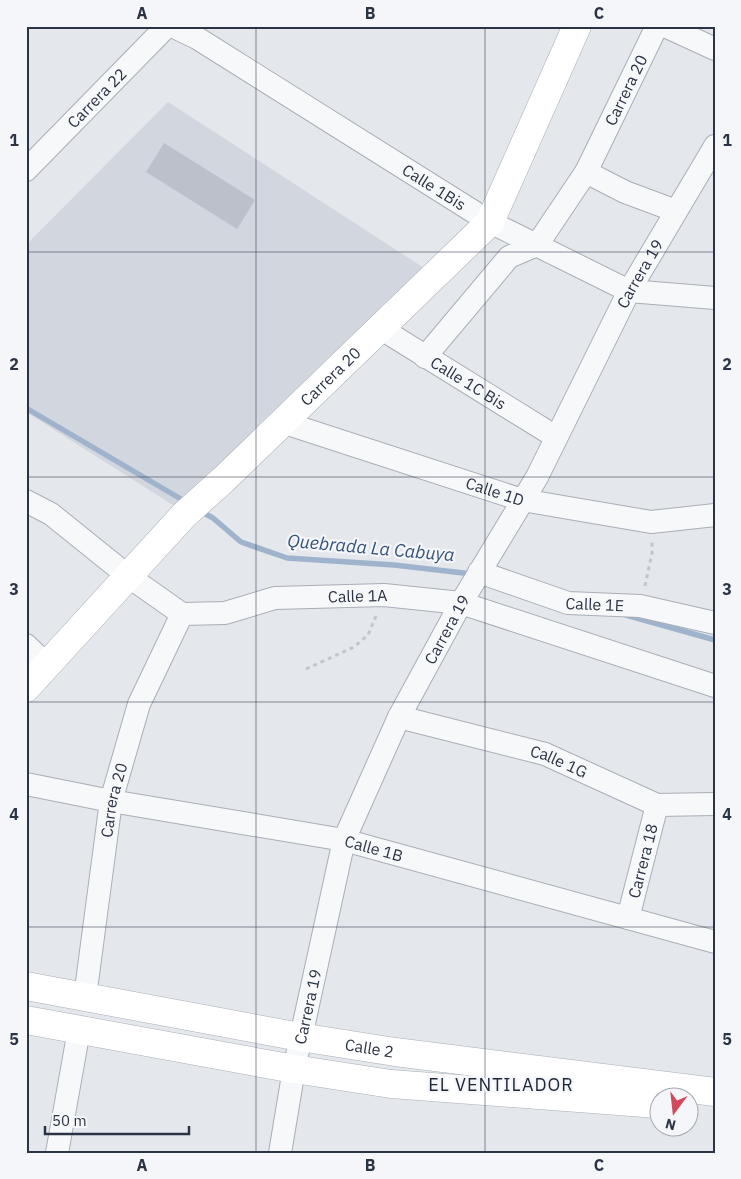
<svg xmlns="http://www.w3.org/2000/svg" width="741" height="1179" font-family="'IBM Plex Sans',sans-serif">
	<style>
		.built { fill: #d2d6de }
		.lines { fill: none; stroke-linecap: round; stroke-linejoin: round }
		.stream { stroke: #9fb4cc; stroke-width: 5.5 }
		.building { fill: #bbc0ca }
		.street-casing { stroke: #a9aeb7; stroke-width: 24 }
		.secondary-casing { stroke: #a9aeb7; stroke-width: 29 }
		.path { stroke: #c2c5cb; stroke-width: 3; stroke-dasharray: 4 4; stroke-linecap: butt }
		.street { stroke: #f7f8fa; stroke-width: 22 }
		.secondary { stroke: #fff; stroke-width: 28 }
		.grid { fill: none; stroke: #2b3445; stroke-width: 1; stroke-opacity: 0.55 }
		.labels { text-anchor: middle; stroke-width: 4.5; stroke-linejoin: round; paint-order: stroke }
		.street-label { font-size: 16px; fill: #2b3445; stroke: #f4f6f9 }
		.water-label { font-size: 18px; font-style: italic; fill: #34527a; stroke: #f4f6f9 }
		.neighbourhood-label { font-size: 18px; letter-spacing: 1px; fill: #1d2536; stroke: #f4f6f9 }
		.neatline { fill: none; stroke: #2b3445; stroke-width: 2 }
		.grid-label { font-size: 16px; text-anchor: middle; font-weight: bold; fill: #2b3445 }
	</style>
	<rect width="100%" height="100%" fill="#e4e7ec"/>
	<path class="built" d="M 168,102 L 424,268 L 176,507 L 26,412 L 26,245 Z"/>
	<g class="lines">
		<g class="stream">
			<path d="M 26,408 L 186,502"/>
			<path d="M 200,511 L 213,518 L 241,542 L 287,558 L 394,565 L 472,574"/>
			<path d="M 626,615 L 715,640"/>
		</g>
	</g>
	<path class="building" d="M 164,143 L 255,200 L 237,229 L 146,172 Z"/>
	<g class="lines">
		<defs>
			<g id="street">
				<path id="s1" d="M 172,26 L 197,38 L 490,222 L 629,291 L 715,298"/>
				<path d="M 665,26 L 715,49"/>
				<path id="s2" d="M 26,170 L 167,26"/>
				<path d="M 586,172 L 625,192 L 676,211"/>
				<path id="s3" d="M 380,328 L 556,437"/>
				<path id="s4" d="M 425,357 L 509,257 L 537,245 L 586,172 L 657,26"/>
				<path id="s5" d="M 282,422 L 522,500 L 651,522 L 715,515"/>
				<path id="s6" d="M 26,501 L 51,514 L 128,576 L 182,614 L 225,613 L 275,598 L 384,595 L 461,603 L 715,686"/>
				<path id="s7" d="M 479,572 L 568,603 L 640,606 L 715,623"/>
				<path d="M 26,645 L 47,665"/>
				<path id="s8" d="M 399,717 L 545,754 L 657,805 L 715,804"/>
				<path id="s9" d="M 26,784 L 111,801 L 344,840 L 715,942"/>
				<path id="s10" d="M 628,918 L 657,805"/>
				<path id="s11" d="M 85,997 L 111,801 L 139,704 L 182,614"/>
				<path d="M 57,1153 L 79,1030"/>
				<path id="s12" d="M 280,1153 L 294,1069 L 344,840 L 399,717 L 461,603 L 537,477 L 629,291 L 715,146"/>
			</g>
			<g id="secondary">
				<path id="s13" d="M 26,688 L 184,515 L 223,480 L 490,222 L 577,26"/>
				<path id="s14" d="M 26,986 L 300,1037 L 395,1052 L 715,1092"/>
				<path d="M 26,1020 L 294,1069 L 391,1084 L 658,1104"/>
			</g>
		</defs>
		<use href="#street" class="street-casing"/>
		<use href="#secondary" class="secondary-casing"/>
		<g class="path">
			<path d="M 645,586 L 652,553 L 652,541"/>
			<path d="M 306,669 L 354,647 L 368,635 L 376,616"/>
		</g>
		<use href="#street" class="street"/>
		<use href="#secondary" class="secondary"/>
	</g>
	<path class="grid" d="M 256,26 L 256,1153M 485,26 L 485,1153M 26,252 L 715,252M 26,477 L 715,477M 26,702 L 715,702M 26,927 L 715,927"/>
	<g class="labels">
		<g class="street-label">
			<text dy="6" stroke="none"><textPath href="#s4" startOffset="340">Carrera 20</textPath></text>
			<text dy="6" stroke="none"><textPath href="#s2" startOffset="101">Carrera 22</textPath></text>
			<text dy="6" stroke="none"><textPath href="#s1" startOffset="308">Calle 1Bis</textPath></text>
			<text dy="6" stroke="none"><textPath href="#s12" startOffset="959">Carrera 19</textPath></text>
			<text dy="6" stroke="none"><textPath href="#s13" startOffset="436">Carrera 20</textPath></text>
			<text dy="6" stroke="none"><textPath href="#s3" startOffset="104">Calle 1C Bis</textPath></text>
			<text dy="6" stroke="none"><textPath href="#s5" startOffset="224">Calle 1D</textPath></text>
			<text dy="6" stroke="none"><textPath href="#s6" startOffset="371">Calle 1A</textPath></text>
			<text dy="6" stroke="none"><textPath href="#s7" startOffset="121">Calle 1E</textPath></text>
			<text dy="6" stroke="none"><textPath href="#s12" startOffset="554">Carrera 19</textPath></text>
			<text dy="6" stroke="none"><textPath href="#s8" startOffset="166">Calle 1G</textPath></text>
			<text dy="6" stroke="none"><textPath href="#s11" startOffset="199">Carrera 20</textPath></text>
			<text dy="6" stroke="none"><textPath href="#s9" startOffset="354">Calle 1B</textPath></text>
			<text dy="6" stroke="none"><textPath href="#s10" startOffset="59">Carrera 18</textPath></text>
			<text dy="6" stroke="none"><textPath href="#s12" startOffset="149">Carrera 19</textPath></text>
			<text dy="6" stroke="none"><textPath href="#s14" startOffset="349">Calle 2</textPath></text>
		</g>
		<g class="water-label">
			<text transform="translate(371 548) rotate(5)" y="6">Quebrada La Cabuya</text>
		</g>
		<g class="neighbourhood-label">
			<text x="501" y="1091">EL VENTILADOR</text>
		</g>
	</g>
	<rect width="741" height="1179" fill="none" stroke="#f4f6f9" stroke-width="55"/>
	<g transform="translate(674 1112) rotate(195)"><circle r="24" fill="#f4f6f9" stroke="#a4a8b1"/>
	<path d="M0-4L9 19L0 12L-9 19Z" fill="#d1495b"/>
	<text y="-8" font-size="14" font-weight="bold" text-anchor="middle" fill="#2b3445">N</text>
	</g>
	<path d="M45 1126v8h144v-8" fill="none" stroke="#2b3445" stroke-width="2.5"/>
	<text x="52" y="1126" font-size="15" fill="#2b3445" stroke="#f4f6f9" stroke-width="4" paint-order="stroke">50 m</text>
	<rect x="28" y="28" width="686" height="1124" class="neatline"/>
	<g class="grid-label">
		<text x="142" y="19">A</text>
		<text x="370" y="19">B</text>
		<text x="599" y="19">C</text>
		<text x="14" y="146">1</text>
		<text x="727" y="146">1</text>
		<text x="14" y="370">2</text>
		<text x="727" y="370">2</text>
		<text x="14" y="595">3</text>
		<text x="727" y="595">3</text>
		<text x="14" y="820">4</text>
		<text x="727" y="820">4</text>
		<text x="14" y="1045">5</text>
		<text x="727" y="1045">5</text>
		<text x="142" y="1171">A</text>
		<text x="370" y="1171">B</text>
		<text x="599" y="1171">C</text>
	</g>
</svg>
